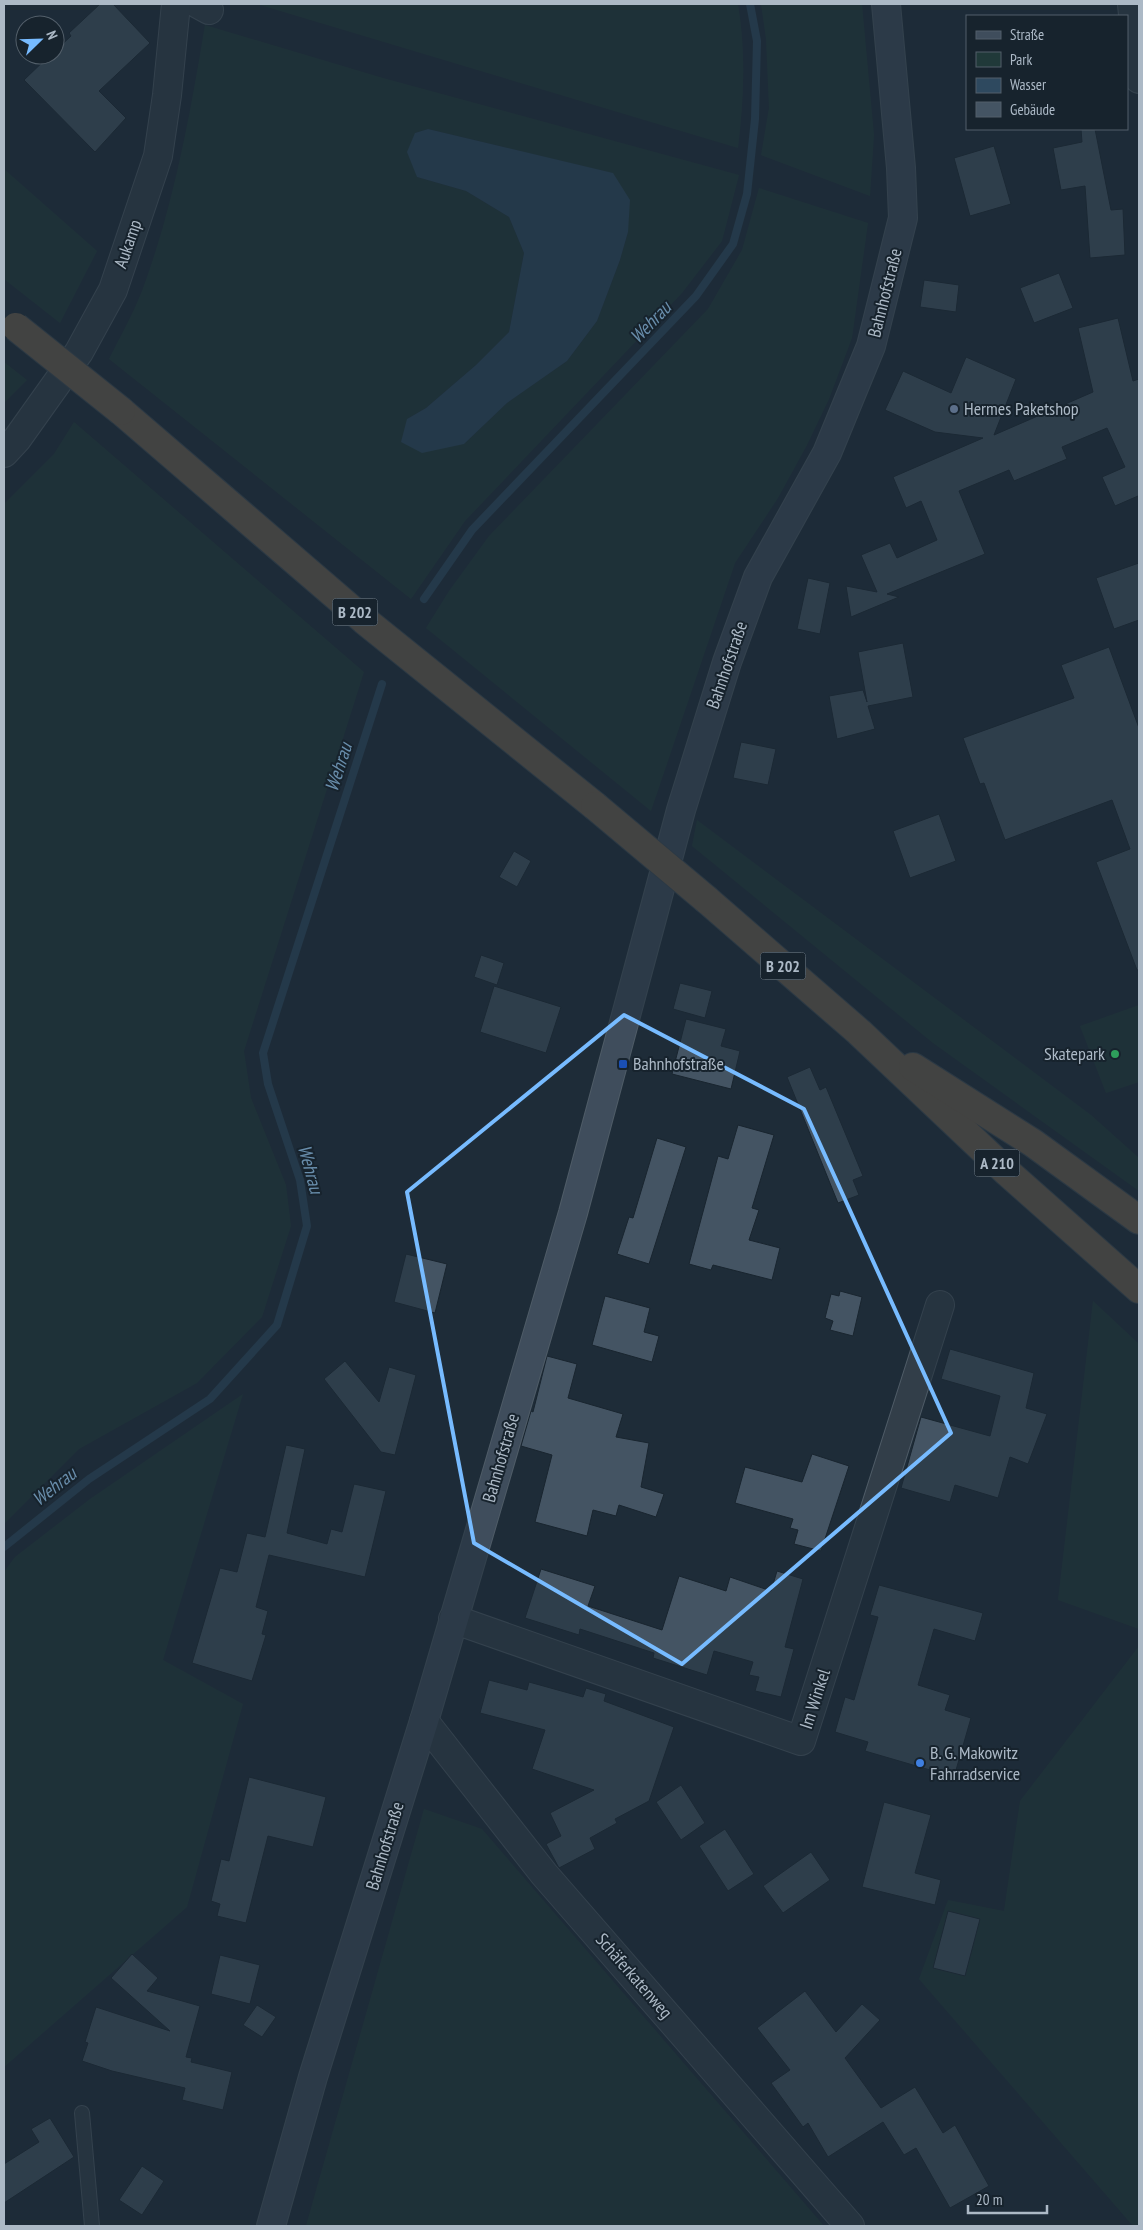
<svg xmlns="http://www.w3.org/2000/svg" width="1143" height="2230" font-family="'PT Sans Narrow',sans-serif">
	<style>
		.green { fill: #203939; fill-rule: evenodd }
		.water { fill: #2e495f }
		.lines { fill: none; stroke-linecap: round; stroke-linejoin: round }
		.stream { stroke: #2e495f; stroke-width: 8 }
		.building { fill: #445463; stroke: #19252f }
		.lane-casing { stroke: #4f5c67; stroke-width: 16 }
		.street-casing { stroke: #4f5c67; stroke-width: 30 }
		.secondary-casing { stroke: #4f5c67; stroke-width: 30 }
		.highway-casing { stroke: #3c4953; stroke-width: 30 }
		.lane { stroke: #323e49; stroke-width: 14 }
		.street { stroke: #323e49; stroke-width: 28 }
		.secondary { stroke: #3f4d5c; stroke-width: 28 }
		.highway { stroke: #705f4e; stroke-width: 28 }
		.highway-bridge-casing { stroke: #3c4953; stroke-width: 30; stroke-linecap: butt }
		.highway-bridge { stroke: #705f4e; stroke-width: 28 }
		.marked { fill: none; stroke: #7bf; stroke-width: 4; stroke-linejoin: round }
		.service-dot { fill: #5c6f8a; stroke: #17232d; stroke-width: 2 }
		.leisure-dot { fill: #2e9e5b; stroke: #17232d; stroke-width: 2 }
		.transit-dot { fill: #1a4fb4; stroke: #17232d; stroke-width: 2 }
		.shop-dot { fill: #3f7fe0; stroke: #17232d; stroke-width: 2 }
		.labels { text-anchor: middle; stroke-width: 4; stroke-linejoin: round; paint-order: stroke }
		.shield { fill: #17232d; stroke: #7f8c98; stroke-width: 1 }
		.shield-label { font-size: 16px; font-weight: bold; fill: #acb9c6 }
		.street-label { font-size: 18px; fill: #acb9c6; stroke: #17232d }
		.poi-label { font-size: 18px; fill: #acb9c6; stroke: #17232d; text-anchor: start }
		.water-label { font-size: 19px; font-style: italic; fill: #698eac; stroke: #17232d }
	</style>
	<rect width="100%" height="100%" fill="#1e2c38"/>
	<g class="green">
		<path d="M 257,4 L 738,4 C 746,52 744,99 738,148 Z"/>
		<path d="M 761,4 L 862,4 L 874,135 L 870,196 L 761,155 L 769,108 L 766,39 Z"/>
		<path d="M 205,25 L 383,78 L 739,175 L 722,241 L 682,293 L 465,521 L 411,599 L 109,359 C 120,337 133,314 142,291 C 174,205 190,115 205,25 ZM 428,129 L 612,173 L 628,232 L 620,260 L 597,321 L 567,361 L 507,403 L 464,444 L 407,419 L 426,408 L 476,365 L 509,332 L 524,253 L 509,217 L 466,191 L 417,177 L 415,133 Z"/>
		<path d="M 4,169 L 97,251 L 60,323 L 4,279 Z"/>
		<path d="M 759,188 L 868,223 L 852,338 L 829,399 L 807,445 L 778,498 L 735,563 L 651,811 L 426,628 L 449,591 L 489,536 L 708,309 L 742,250 Z"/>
		<path d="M 4,362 L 27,380 L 4,403 Z"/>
		<path d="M 74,422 L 364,672 L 244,1051 L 251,1098 L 286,1185 L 291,1226 L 262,1317 L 197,1383 L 79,1449 L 4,1524 L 4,504 L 54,454 Z"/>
		<path d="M 697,820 L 1091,1115 L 1139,1158 L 1139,1191 L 933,1043 L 692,846 Z"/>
		<path d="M 1139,1005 L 1139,1082 L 1106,1093 L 1080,1026 Z"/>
		<path d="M 1093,1301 L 1139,1344 L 1139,1629 L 1058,1600 Z"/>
		<path d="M 243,1394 L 163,1660 L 243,1704 L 187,1907 L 4,2067 L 4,1572 L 15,1557 L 90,1499 Z"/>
		<path d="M 1139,1646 L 1139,2226 L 1133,2226 L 919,1979 L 948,1900 L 1004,1911 L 1020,1801 Z"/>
		<path d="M 424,1809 L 482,1829 L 824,2226 L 306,2226 Z"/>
	</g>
	<path class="water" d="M 428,129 L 613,173 L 630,200 L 628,232 L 620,260 L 597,321 L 567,361 L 507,403 L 464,444 L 422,453 L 401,442 L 407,419 L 426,408 L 476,365 L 509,332 L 524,253 L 509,217 L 466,191 L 417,177 L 407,152 L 415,133 Z"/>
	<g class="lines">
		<g class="stream">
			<path d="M 424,599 L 472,530 L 696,296 L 733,244 L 747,194 L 755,119 L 757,41 L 750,4"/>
			<path d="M 4,1547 L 89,1479 L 210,1399 L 277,1325 L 307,1226 L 300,1180 L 268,1084 L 263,1053 L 382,684"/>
		</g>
	</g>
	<g class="building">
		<path d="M 100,4 L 113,4 L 150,43 L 99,91 L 126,118 L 95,152 L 24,80 L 50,55 L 55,55 L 55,51 L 71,36 L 69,33 Z"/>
		<path d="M 1081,129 L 1095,129 L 1111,210 L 1123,209 L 1125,255 L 1090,258 L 1085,186 L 1061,190 L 1053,148 L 1082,142 Z"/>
		<path d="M 994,146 L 1011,204 L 970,216 L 954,158 Z"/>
		<path d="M 1059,273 L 1073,308 L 1034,323 L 1020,288 Z"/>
		<path d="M 924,280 L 959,285 L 956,312 L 920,307 Z"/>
		<path d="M 1118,318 L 1133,381 L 1139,379 L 1139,499 L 1138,496 L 1115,506 L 1102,477 L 1125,467 L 1107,428 L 1062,447 L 1067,459 L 1014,481 L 1009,470 L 959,491 L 985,554 L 887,594 L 899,597 L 851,617 L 846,586 L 877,592 L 861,555 L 890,543 L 897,558 L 937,540 L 921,501 L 906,508 L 893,477 L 983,438 L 935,432 L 885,410 L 903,371 L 951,393 L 966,357 L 1016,379 L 994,435 L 1093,392 L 1078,328 Z"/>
		<path d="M 1139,563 L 1139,620 L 1114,629 L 1096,578 Z"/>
		<path d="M 808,578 L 830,583 L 820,634 L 797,629 Z"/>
		<path d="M 903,643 L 913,697 L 868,706 L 875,729 L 837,739 L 829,696 L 863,690 L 867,702 L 858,652 Z"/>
		<path d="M 1109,647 L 1139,728 L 1139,970 L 1137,970 L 1096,862 L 1130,849 L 1112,800 L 1005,840 L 984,783 L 980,784 L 963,738 L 1074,698 L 1061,665 Z"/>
		<path d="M 741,742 L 776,749 L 768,785 L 733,778 Z"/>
		<path d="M 939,814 L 956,861 L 910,878 L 893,831 Z"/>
		<path d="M 514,851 L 531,861 L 517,887 L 499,877 Z"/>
		<path d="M 481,955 L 504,963 L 497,985 L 474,977 Z"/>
		<path d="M 680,983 L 712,991 L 705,1018 L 673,1009 Z"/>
		<path d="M 494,986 L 561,1007 L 546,1053 L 480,1032 Z"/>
		<path d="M 686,1019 L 726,1029 L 721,1046 L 740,1051 L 731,1089 L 672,1074 Z"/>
		<path d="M 810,1067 L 820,1090 L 826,1087 L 863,1176 L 853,1180 L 859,1195 L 838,1203 L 787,1077 Z"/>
		<path d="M 738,1125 L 774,1135 L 752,1208 L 759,1210 L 749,1240 L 780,1248 L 772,1280 L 713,1265 L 711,1270 L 689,1264 L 718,1156 L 728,1159 Z"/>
		<path d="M 657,1138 L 686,1147 L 649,1264 L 617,1254 L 629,1217 L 633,1218 Z"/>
		<path d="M 406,1254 L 447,1264 L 435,1313 L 394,1302 Z"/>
		<path d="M 840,1291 L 862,1297 L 853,1336 L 830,1330 L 833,1321 L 825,1318 L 831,1294 L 839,1296 Z"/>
		<path d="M 605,1296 L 650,1308 L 644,1332 L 659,1336 L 652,1362 L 592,1345 Z"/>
		<path d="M 950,1349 L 1034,1373 L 1026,1408 L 1047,1414 L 1028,1464 L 1010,1457 L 998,1498 L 955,1485 L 950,1502 L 901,1488 L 921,1417 L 990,1436 L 1000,1396 L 941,1379 Z"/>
		<path d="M 547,1356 L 577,1364 L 568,1398 L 623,1414 L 616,1437 L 649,1443 L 641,1487 L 664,1494 L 656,1517 L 619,1505 L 616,1516 L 593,1510 L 587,1536 L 535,1522 L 552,1455 L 521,1446 L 531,1411 L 533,1412 Z"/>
		<path d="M 345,1361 L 379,1402 L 389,1367 L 416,1375 L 395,1455 L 381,1452 L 324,1379 Z"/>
		<path d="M 286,1445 L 305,1449 L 287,1533 L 327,1544 L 331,1529 L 342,1532 L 354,1484 L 386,1491 L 365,1577 L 269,1555 L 256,1607 L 268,1611 L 262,1634 L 266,1635 L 252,1681 L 192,1663 L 220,1568 L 237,1572 L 247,1533 L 265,1537 Z"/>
		<path d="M 812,1454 L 849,1466 L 821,1551 L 794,1544 L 798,1530 L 790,1528 L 793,1519 L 735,1503 L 745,1467 L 802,1482 Z"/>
		<path d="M 541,1569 L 595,1586 L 588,1606 L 662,1630 L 679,1576 L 726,1591 L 730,1577 L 771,1591 L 777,1571 L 803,1579 L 785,1647 L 794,1649 L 781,1697 L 755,1691 L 759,1677 L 749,1675 L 753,1662 L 714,1651 L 707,1675 L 653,1658 L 654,1653 L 580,1629 L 579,1635 L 525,1618 Z"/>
		<path d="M 879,1585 L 983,1613 L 975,1641 L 934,1629 L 918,1685 L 950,1695 L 945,1710 L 971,1718 L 954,1777 L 865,1751 L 868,1742 L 835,1732 L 845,1697 L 854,1700 L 878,1617 L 870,1615 Z"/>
		<path d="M 489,1680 L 527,1690 L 529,1682 L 583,1697 L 586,1688 L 606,1694 L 604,1701 L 674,1727 L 649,1801 L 615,1819 L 617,1823 L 590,1838 L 595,1849 L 559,1868 L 546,1844 L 561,1836 L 550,1813 L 594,1790 L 532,1769 L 545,1730 L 480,1713 Z"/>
		<path d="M 249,1777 L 326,1797 L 313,1847 L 268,1836 L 246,1923 L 217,1916 L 220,1904 L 211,1901 L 221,1859 L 229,1861 Z"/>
		<path d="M 681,1785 L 705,1823 L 681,1840 L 656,1802 Z"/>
		<path d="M 884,1802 L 931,1815 L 915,1873 L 941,1880 L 935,1905 L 862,1887 Z"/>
		<path d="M 725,1829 L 754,1874 L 728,1891 L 699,1846 Z"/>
		<path d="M 811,1852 L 830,1880 L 783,1913 L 763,1886 Z"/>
		<path d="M 948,1911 L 980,1919 L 965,1976 L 933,1968 Z"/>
		<path d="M 132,1954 L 158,1978 L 147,1991 L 200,2006 L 186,2057 L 192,2058 L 191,2062 L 232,2072 L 223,2110 L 182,2100 L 185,2088 L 112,2071 L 82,2061 L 88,2043 L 85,2042 L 96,2007 L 170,2031 L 111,1978 Z"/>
		<path d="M 220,1955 L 260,1965 L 250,2004 L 211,1994 Z"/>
		<path d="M 805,1991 L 836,2032 L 862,2004 L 880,2020 L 845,2058 L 881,2108 L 915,2087 L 943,2133 L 955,2125 L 989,2186 L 950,2208 L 916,2148 L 904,2155 L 883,2122 L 828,2157 L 808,2123 L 803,2127 L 771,2083 L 790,2070 L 757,2028 Z"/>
		<path d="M 257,2005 L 276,2017 L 262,2037 L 243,2025 Z"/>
		<path d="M 50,2118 L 74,2157 L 4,2203 L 4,2164 L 39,2142 L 31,2129 Z"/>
		<path d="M 142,2166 L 164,2181 L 142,2215 L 119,2200 Z"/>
	</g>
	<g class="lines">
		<defs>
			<path id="lane" d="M 82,2113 L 92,2226"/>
			<g id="street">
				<path d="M 198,4 L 209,10"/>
				<path d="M 1132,4 L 1139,79"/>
				<path d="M 4,453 L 17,439 L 79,352 L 113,290 L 158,156 L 167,95 L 176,4"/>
				<path d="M 453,1619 L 801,1741 L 940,1305"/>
				<path d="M 424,1721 L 544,1874 L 850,2226"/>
			</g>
			<path id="secondary" d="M 271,2226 L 313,2077 L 424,1721 L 573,1213 L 681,810 L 727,662 L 758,577 L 827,453 L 871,346 L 903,218 L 901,168 L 886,4"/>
			<g id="highway">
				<path d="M 121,411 L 364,620 L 595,806"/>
				<path d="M 707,900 L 859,1032 L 1007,1172 L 1139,1289"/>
				<path d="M 913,1067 L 1033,1143 L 1139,1220"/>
			</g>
		</defs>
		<use href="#lane" class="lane-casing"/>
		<use href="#street" class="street-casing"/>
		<use href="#secondary" class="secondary-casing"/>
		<use href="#highway" class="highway-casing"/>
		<use href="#lane" class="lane"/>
		<use href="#street" class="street"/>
		<use href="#secondary" class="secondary"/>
		<use href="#highway" class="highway"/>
		<defs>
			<g id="highway-bridge">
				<path d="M 16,327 L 121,411"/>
				<path d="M 595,806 L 707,900"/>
			</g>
		</defs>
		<use href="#highway-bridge" class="highway-bridge-casing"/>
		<use href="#highway-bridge" class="highway-bridge"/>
	</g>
	<path d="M0 0H1143V2230H0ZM 624,1015 L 804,1109 L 951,1433 L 682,1664 L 474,1543 L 407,1192 Z" fill="#1e2c38" fill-opacity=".55" fill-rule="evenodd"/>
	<path class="marked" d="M 624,1015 L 804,1109 L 951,1433 L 682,1664 L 474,1543 L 407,1192 Z"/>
	<circle class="service-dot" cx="954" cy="409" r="5"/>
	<circle class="leisure-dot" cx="1115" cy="1054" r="5"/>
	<rect class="transit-dot" x="618" y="1059" width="10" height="10" rx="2.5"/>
	<circle class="shop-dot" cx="920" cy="1763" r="5"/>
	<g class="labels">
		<g class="shield">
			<rect x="332.5" y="598.5" width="45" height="27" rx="4"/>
			<rect x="760.5" y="952.5" width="45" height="27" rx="4"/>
			<rect x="974.5" y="1149.5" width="45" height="27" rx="4"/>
		</g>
		<g class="shield-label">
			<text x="355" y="618">B 202</text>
			<text x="783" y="972">B 202</text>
			<text x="997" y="1169">A 210</text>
		</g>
		<g class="street-label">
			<text transform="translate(128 244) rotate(-71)" y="6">Aukamp</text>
			<text transform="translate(885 293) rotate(-76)" y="6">Bahnhofstraße</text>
			<text transform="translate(727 665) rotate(-71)" y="6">Bahnhofstraße</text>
			<text transform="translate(501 1458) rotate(-74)" y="6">Bahnhofstraße</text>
			<text transform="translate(815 1699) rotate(-72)" y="6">Im Winkel</text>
			<text transform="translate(385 1846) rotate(-73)" y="6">Bahnhofstraße</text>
			<text transform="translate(634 1976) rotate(49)" y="6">Schäferkatenweg</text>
		</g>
		<g class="poi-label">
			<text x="964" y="415">Hermes Paketshop</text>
			<text x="1105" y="1060" text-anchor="end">Skatepark</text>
			<text x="633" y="1070">Bahnhofstraße</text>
			<text x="930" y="1759">B. G. Makowitz<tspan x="930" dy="21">Fahrradservice</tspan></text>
		</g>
		<g class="water-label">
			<text transform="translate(650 322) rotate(-46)" y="7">Wehrau</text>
			<text transform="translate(338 767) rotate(-72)" y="7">Wehrau</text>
			<text transform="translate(311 1169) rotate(75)" y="7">Wehrau</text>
			<text transform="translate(54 1486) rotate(-38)" y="7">Wehrau</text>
		</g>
	</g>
	<rect width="1143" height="2230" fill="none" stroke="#acb9c6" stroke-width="10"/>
	<rect x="966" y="15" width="162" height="115" fill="#17232d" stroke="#535f6a"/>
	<rect x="976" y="31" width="25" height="8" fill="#3f4d5c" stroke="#535f6a"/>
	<text x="1010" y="40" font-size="15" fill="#acb9c6">Straße</text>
	<rect x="976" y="52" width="25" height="15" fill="#203939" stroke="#535f6a"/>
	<text x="1010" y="65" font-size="15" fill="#acb9c6">Park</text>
	<rect x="976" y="78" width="25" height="15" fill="#2e495f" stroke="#535f6a"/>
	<text x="1010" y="90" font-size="15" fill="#acb9c6">Wasser</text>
	<rect x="976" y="102" width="25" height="15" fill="#445463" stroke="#535f6a"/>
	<text x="1010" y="115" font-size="15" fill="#acb9c6">Gebäude</text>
	<g transform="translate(40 40) rotate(67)"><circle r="24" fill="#17232d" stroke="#535f6a"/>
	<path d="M0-4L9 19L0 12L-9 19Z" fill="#77bbff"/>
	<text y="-8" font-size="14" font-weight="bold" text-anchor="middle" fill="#acb9c6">N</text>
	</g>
	<path d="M968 2205v8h79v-8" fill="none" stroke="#acb9c6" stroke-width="2.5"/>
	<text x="976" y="2205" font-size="15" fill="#acb9c6" stroke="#17232d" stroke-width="4" paint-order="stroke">20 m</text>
</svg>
